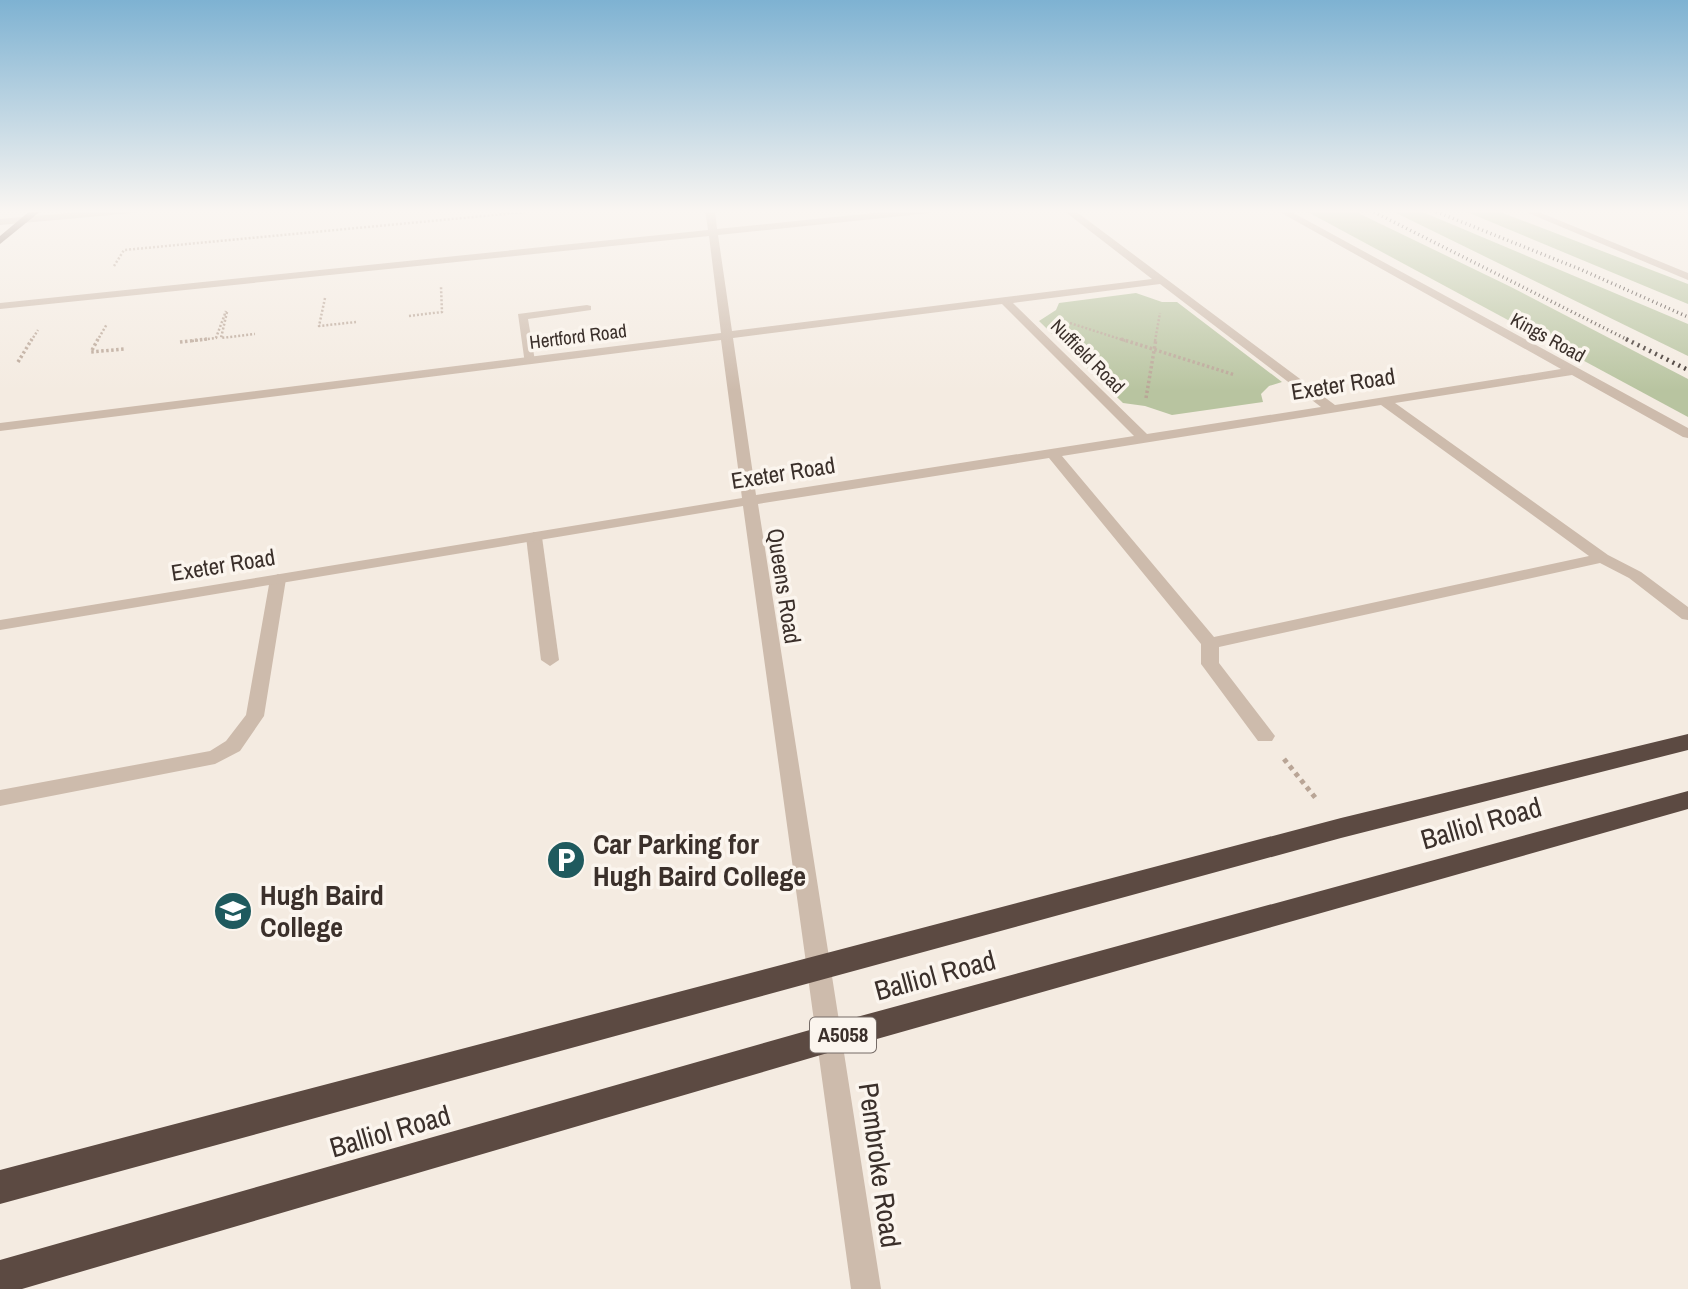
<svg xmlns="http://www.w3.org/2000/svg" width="1688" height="1289" font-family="'Archivo Narrow',sans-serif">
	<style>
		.green { fill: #b8c4a0 }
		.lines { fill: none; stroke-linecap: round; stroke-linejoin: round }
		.path-far2 { stroke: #b9a596; stroke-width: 2.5; stroke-dasharray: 2 2; stroke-linecap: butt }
		.path-far1 { stroke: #b9a596; stroke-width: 3.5; stroke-dasharray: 2.5 2.5; stroke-linecap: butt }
		.path { stroke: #b9a596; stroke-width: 5; stroke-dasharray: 4.5 4.5; stroke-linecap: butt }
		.lane { fill: #cdbbac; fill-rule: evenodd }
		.street { fill: #cdbbac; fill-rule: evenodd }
		.primary { fill: #7d675c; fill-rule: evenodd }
		.highway { fill: #5c4a42; fill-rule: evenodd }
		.rail-far1 { stroke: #3b302b; stroke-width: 3.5; stroke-dasharray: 1 3.5; stroke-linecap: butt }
		.rail { stroke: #3b302b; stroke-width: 4.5; stroke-dasharray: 2 4.5; stroke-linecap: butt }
		.labels { text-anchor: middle; stroke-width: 7; stroke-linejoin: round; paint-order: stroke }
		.far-street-label { font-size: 19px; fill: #3b302b; stroke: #fbf5ee }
		.shield { fill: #fbf5ee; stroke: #756b66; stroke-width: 2 }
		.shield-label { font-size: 21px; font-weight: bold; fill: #3b302b }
		.street-label { font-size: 23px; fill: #3b302b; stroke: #fbf5ee }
		.near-street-label { font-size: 28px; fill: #3b302b; stroke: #fbf5ee }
		.near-poi-label { font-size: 28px; font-weight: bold; fill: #3b302b; stroke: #fbf5ee; text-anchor: start }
	</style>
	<rect width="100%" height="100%" fill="#f4ebe1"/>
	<g class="green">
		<path d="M 1304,210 L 1352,210 L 1511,287 L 1688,379 L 1688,417 Z"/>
		<path d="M 1390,210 L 1418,210 L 1688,324 L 1688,356 Z"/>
		<path d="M 1462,210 L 1495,210 L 1688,284 L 1688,304 Z"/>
		<path d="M 1136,293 L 1162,302 L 1177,302 L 1282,382 L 1269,386 L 1261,394 L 1263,402 L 1172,415 L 1145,406 L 1123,403 L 1039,321 L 1056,310 L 1059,303 Z"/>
	</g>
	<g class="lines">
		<g class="path-far2">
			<path d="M 114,266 L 124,250 L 547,210"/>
			<path d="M 325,298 L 319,326 L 356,322"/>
			<path d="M 227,312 L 221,338 L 255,334"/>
			<path d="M 409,316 L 442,312 L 441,287"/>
			<path d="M 1070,323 L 1126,341"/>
			<path d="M 31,341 L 38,330"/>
			<path d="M 97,341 L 107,324"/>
			<path d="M 192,341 L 216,338 L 226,311"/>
			<path d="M 1155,341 L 1160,313"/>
		</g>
		<g class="path-far1">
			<path d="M 98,339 L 91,352 L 124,349"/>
			<path d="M 1121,339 L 1235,375"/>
			<path d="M 180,342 L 207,339"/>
			<path d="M 18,362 L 32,339"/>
			<path d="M 1146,398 L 1156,339"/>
		</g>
		<path class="path" d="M 1284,759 L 1318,801"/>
		<g class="lane">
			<path d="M 1521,210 L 1534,210 L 1688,273 L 1688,280 Z"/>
			<path d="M 587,305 L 591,306 L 591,310 L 528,319 L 535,361 L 525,364 L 518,314 Z"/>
			<path d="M 534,532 L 542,537 L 559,660 L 550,666 L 541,660 L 526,537 Z"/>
			<path d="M 278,574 L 286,579 L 264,716 L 240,751 L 215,764 L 0,806 L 0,790 L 210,751 L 226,741 L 246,715 L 270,579 Z"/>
		</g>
		<g class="street">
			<path d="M 101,210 L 139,210 L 134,213 L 0,225 L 0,219 Z"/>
			<path d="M 705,210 L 715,210 L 717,229 L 902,210 L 936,210 L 931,213 L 718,235 L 732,331 L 1152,279 L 1063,210 L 1074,210 L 1335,405 L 1561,369 L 1276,210 L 1288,210 L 1688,428 L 1688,438 L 1683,437 L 1572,375 L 1395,403 L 1608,555 L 1641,572 L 1688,607 L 1688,620 L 1682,619 L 1629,578 L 1600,563 L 1219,647 L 1219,663 L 1275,736 L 1272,741 L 1258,741 L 1204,668 L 1201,664 L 1201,644 L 1049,458 L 758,504 L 881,1289 L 851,1289 L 743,506 L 0,630 L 0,620 L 742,498 L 721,340 L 0,431 L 0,423 L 721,333 L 709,236 L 0,309 L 0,303 L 708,230 ZM 1160,284 L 1321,407 L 1147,434 L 1013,303 ZM 1002,304 L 1134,436 L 756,495 L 733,338 ZM 1381,405 L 1589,556 L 1214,637 L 1062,456 Z"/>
			<path d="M 1681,210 L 1688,210 L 1688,214 Z"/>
		</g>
		<path class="primary" d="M 31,210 L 42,210 L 0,244 L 0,236 Z"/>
		<g class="highway">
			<path d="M 1688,734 L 1688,750 L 1341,838 L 0,1204 L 0,1170 L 1341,818 Z"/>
			<path d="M 1688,791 L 1688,809 L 831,1052 L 22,1289 L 0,1289 L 0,1260 L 831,1024 Z"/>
		</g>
		<g class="rail-far1">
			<path d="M 1370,210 L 1630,341"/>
			<path d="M 1432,210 L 1582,270 L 1688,317"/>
		</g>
		<path class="rail" d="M 1626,339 L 1688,370"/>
	</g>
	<linearGradient id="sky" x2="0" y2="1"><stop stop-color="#7eb2d2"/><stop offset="0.54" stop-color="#faf6f2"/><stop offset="1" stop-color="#faf6f2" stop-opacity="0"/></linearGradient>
	<rect width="1688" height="391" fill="url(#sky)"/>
	<defs>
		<symbol id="parking-disc" viewBox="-11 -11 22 22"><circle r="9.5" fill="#1f5a5e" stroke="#fbf5ee"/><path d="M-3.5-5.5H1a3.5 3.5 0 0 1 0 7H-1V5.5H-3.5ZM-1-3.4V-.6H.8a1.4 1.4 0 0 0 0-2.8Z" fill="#fff"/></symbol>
		<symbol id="university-disc" viewBox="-11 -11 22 22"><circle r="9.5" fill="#1f5a5e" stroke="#fbf5ee"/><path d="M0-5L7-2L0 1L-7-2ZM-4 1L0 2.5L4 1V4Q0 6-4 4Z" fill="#fff"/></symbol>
	</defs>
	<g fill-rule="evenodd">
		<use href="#parking-disc" x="544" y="838" width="44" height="44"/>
		<use href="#university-disc" x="211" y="889" width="44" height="44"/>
	</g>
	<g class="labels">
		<g class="far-street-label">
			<text transform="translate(578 336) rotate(-7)" y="7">Hertford Road</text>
			<text transform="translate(1548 337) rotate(29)" y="7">Kings Road</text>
			<text transform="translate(1088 356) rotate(45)" y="7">Nuffield Road</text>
		</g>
		<rect class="shield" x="810" y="1017.5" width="66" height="35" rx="5"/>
		<g class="shield-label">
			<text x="843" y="1042">A5058</text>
		</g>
		<g class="street-label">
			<text transform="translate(1343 384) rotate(-9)" y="8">Exeter Road</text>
			<text transform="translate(783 473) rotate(-9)" y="8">Exeter Road</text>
			<text transform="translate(223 565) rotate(-9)" y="8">Exeter Road</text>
			<text transform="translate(784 586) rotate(81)" y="8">Queens Road</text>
		</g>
		<g class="near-street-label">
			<text transform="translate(1481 823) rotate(-16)" y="10">Balliol Road</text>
			<text transform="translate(935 975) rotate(-15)" y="10">Balliol Road</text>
			<text transform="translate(390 1131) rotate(-16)" y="10">Balliol Road</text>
			<text transform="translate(880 1165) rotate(82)" y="10">Pembroke Road</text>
		</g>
		<g class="near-poi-label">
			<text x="593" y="854">Car Parking for<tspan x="593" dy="32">Hugh Baird College</tspan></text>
			<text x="260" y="905">Hugh Baird<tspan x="260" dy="32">College</tspan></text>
		</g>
	</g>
</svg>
